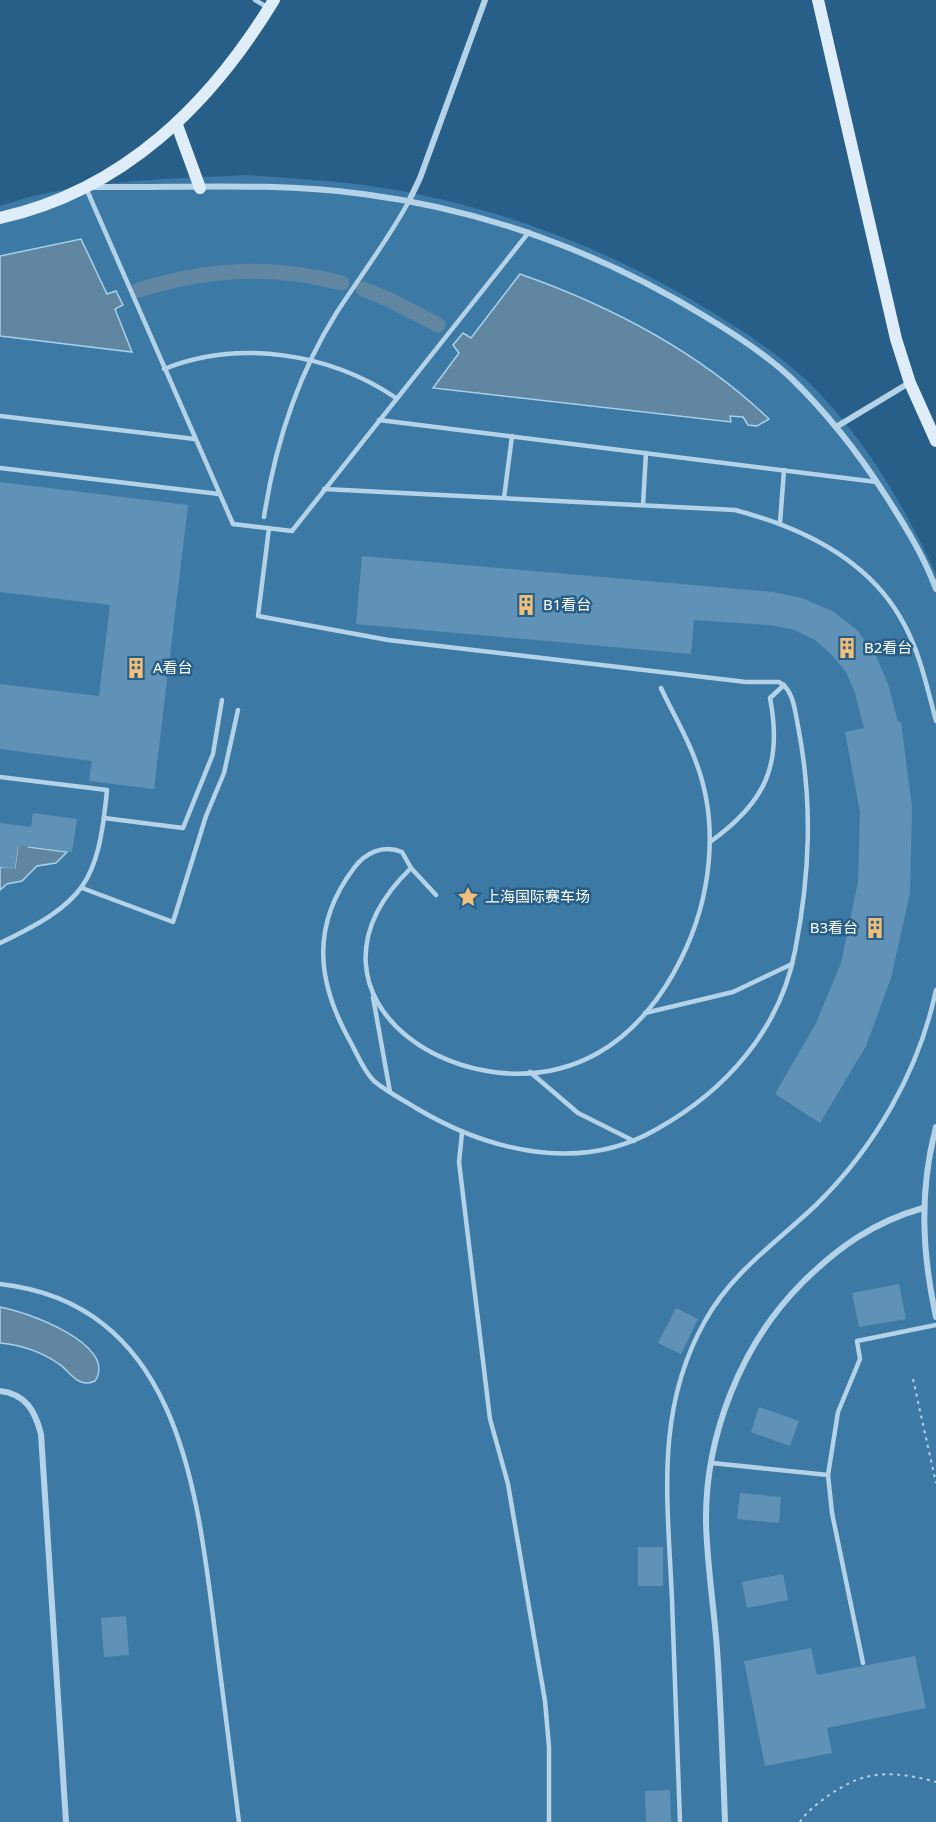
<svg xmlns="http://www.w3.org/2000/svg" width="936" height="1822" font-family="'Noto Sans','Noto Sans SC',sans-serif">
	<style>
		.green { fill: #3c7aa5 }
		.water { fill: #6186a2; stroke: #a9d0e9; stroke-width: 1.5 }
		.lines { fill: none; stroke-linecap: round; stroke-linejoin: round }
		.canal { stroke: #6186a2; stroke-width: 15 }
		.building { fill: #6092b7 }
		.path { stroke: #b4d3e9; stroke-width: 2; stroke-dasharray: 3 4.5; stroke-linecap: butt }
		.lane { stroke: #b4d3e9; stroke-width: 4.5 }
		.street { stroke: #b4d3e9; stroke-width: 6 }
		.secondary { stroke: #deedf8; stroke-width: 12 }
		.labels { text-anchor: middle; stroke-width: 5; stroke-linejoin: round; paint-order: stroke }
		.poi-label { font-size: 15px; fill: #fff; stroke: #275f89; text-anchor: start }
	</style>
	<rect width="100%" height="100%" fill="#275f89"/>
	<path class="green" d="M 248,175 C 289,179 330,180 370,186 C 489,203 603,246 705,308 C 746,332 788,360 821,395 C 870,447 906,510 936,574 L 936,1822 L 0,1822 L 0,206 C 75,180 169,179 248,175 Z"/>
	<g class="water">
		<path d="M 81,239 L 107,294 L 116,291 L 123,305 L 115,309 L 132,352 L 0,336 L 0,256 Z"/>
		<path d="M 520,274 C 611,306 699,352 769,419 L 757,426 L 748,425 L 743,417 L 730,416 L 731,422 L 433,388 L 459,353 L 453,345 L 463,333 L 471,338 Z"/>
		<path d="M 19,834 L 29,847 L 67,852 L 56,863 L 37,866 L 22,881 L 7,884 L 0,890 L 0,867 L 15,868 Z"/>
		<path d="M 0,1307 C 24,1311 119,1344 95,1381 C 90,1383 87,1384 81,1382 C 72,1379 67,1369 59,1364 C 42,1352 20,1345 0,1343 Z"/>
	</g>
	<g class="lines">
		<g class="canal">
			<path d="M 363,289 L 390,300 L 438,325"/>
			<path d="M 139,290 C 210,268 270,265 342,283"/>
		</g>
	</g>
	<g class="building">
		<path d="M 0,482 L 188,505 L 154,789 L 89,781 L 92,761 L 0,749 L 0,684 L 99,696 L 110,605 L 0,592 Z"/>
		<path d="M 362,556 L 773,592 L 802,598 L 834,612 L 857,630 L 876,656 L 888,684 L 898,722 L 901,722 L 912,807 L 910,893 L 891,978 L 866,1046 L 820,1123 L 775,1094 L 816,1023 L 841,963 L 858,882 L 860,812 L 845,732 L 864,728 L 855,693 L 846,672 L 833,656 L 815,640 L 792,629 L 769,625 L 694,620 L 691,654 L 356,624 Z"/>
		<path d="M 33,813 L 77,819 L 72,852 L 18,845 L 15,869 L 0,867 L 0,823 L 31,827 Z"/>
		<path d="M 899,1284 L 906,1319 L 859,1327 L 852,1293 Z"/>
		<path d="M 676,1308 L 698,1319 L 681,1354 L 658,1343 Z"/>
		<path d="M 759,1407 L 799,1421 L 790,1446 L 751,1432 Z"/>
		<path d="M 740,1493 L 781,1497 L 779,1523 L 737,1519 Z"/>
		<rect x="638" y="1547" width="25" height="39"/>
		<path d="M 783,1574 L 788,1600 L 747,1608 L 742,1582 Z"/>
		<path d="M 126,1616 L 129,1655 L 104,1657 L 101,1618 Z"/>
		<path d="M 811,1648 L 817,1675 L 915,1656 L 926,1708 L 827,1728 L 832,1753 L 765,1766 L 744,1661 Z"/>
		<path d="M 670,1790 L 671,1822 L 646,1822 L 645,1791 Z"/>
	</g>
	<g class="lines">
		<g class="path">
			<path d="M 913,1379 L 936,1483"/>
			<path d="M 800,1822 C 810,1806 846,1781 866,1777 C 888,1771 915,1776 936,1782"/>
		</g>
		<g class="lane">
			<path d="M 255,0 L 267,7"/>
			<path d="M 86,188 L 233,524 L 292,531 L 529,232"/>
			<path d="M 164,369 C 239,339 330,353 396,398"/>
			<path d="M 0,416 L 195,439"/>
			<path d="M 379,420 L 877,482"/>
			<path d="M 0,468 L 219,494"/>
			<path d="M 324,489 L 735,510 C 800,527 865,557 900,617 C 919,648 927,687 936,721"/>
			<path d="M 504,498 L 512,436"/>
			<path d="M 643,505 L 646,453"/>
			<path d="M 264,517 C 275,445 298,374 337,312 C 361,275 388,240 409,201"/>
			<path d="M 780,523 L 784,470"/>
			<path d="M 269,528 L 258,616 L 388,640 L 746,682 L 779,682 C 794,690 795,712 798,726 C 813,803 810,875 795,951 C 780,1030 725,1091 657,1129 C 580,1174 488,1151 416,1108 C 402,1099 387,1092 374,1081 C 364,1071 358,1056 351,1043 C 317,983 310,926 354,868 C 365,853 383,844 402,852 L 411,868 L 436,895"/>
			<path d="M 0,777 L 107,790 C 98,884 85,902 0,943"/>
			<path d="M 104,818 L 183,828 L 213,754 L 222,700"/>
			<path d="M 710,842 C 765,803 783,765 770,698 L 784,685"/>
			<path d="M 411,868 C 276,999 473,1124 598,1053 C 634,1033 663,996 681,959 C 711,899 720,825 696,762 C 687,736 672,712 661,688"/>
			<path d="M 82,888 L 173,922 L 206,816 L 224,773 L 238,710"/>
			<path d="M 373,997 L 390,1092"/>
			<path d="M 645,1013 L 733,992 L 792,964"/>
			<path d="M 530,1072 L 578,1113 L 634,1141"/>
			<path d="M 462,1133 L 459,1162 L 490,1419 L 508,1484 L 545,1701 L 549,1747 L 549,1822"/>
			<path d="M 0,1284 C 176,1304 196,1482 214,1624 C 222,1690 231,1756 239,1822"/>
			<path d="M 712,1463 L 828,1475"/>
			<path d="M 863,1663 L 832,1513 L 828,1475 L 838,1412 L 860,1359 L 857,1341 L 936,1325"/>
			<path d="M 680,1822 C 678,1748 675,1674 672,1600 C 668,1502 654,1411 705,1321 C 732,1272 777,1242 816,1205 C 875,1147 919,1071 936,990"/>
		</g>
		<g class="street">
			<path d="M 92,187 C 182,188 274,182 363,194 C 485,210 602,253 706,317 C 736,335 767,355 792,379 C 828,414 859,454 886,496 C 905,526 924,556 936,589"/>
			<path d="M 409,201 L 420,178 L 485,0"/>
			<path d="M 836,427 L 909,383"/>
			<path d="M 936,1127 C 919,1191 922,1253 936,1317"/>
			<path d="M 0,1391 C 26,1394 35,1411 41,1434 L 66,1822"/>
			<path d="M 725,1822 C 723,1764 721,1707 717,1649 C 714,1607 707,1565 706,1522 C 705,1436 741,1344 802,1283 C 838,1247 874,1222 923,1208"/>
		</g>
		<g class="secondary">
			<path d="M 818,0 L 896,339 L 910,383 L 936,441"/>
			<path d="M 177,125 L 200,188"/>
			<path d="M 0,218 C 124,190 210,105 274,0"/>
		</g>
	</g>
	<defs>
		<symbol id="building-bare" viewBox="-9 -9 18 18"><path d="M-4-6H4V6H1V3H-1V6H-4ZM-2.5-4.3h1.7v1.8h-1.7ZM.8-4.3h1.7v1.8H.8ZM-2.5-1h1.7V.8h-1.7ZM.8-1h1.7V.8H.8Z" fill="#f1bf7a" stroke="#275f89" stroke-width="2.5" paint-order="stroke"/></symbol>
		<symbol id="sight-bare" viewBox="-9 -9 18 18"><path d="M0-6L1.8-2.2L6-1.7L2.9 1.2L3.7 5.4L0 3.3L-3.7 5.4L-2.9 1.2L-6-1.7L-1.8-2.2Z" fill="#f1bf7a" stroke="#275f89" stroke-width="2.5" paint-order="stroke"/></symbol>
	</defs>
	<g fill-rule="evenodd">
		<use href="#building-bare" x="511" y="590" width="30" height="30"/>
		<use href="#building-bare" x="832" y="633" width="30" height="30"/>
		<use href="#building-bare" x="121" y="653" width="30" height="30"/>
		<use href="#sight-bare" x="453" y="882" width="30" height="30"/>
		<use href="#building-bare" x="860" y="913" width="30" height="30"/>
	</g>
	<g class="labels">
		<g class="poi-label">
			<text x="543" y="610">B1看台</text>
			<text x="864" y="653">B2看台</text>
			<text x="153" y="673">A看台</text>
			<text x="485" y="902">上海国际赛车场</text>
			<text x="858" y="933" text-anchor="end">B3看台</text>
		</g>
	</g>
</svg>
